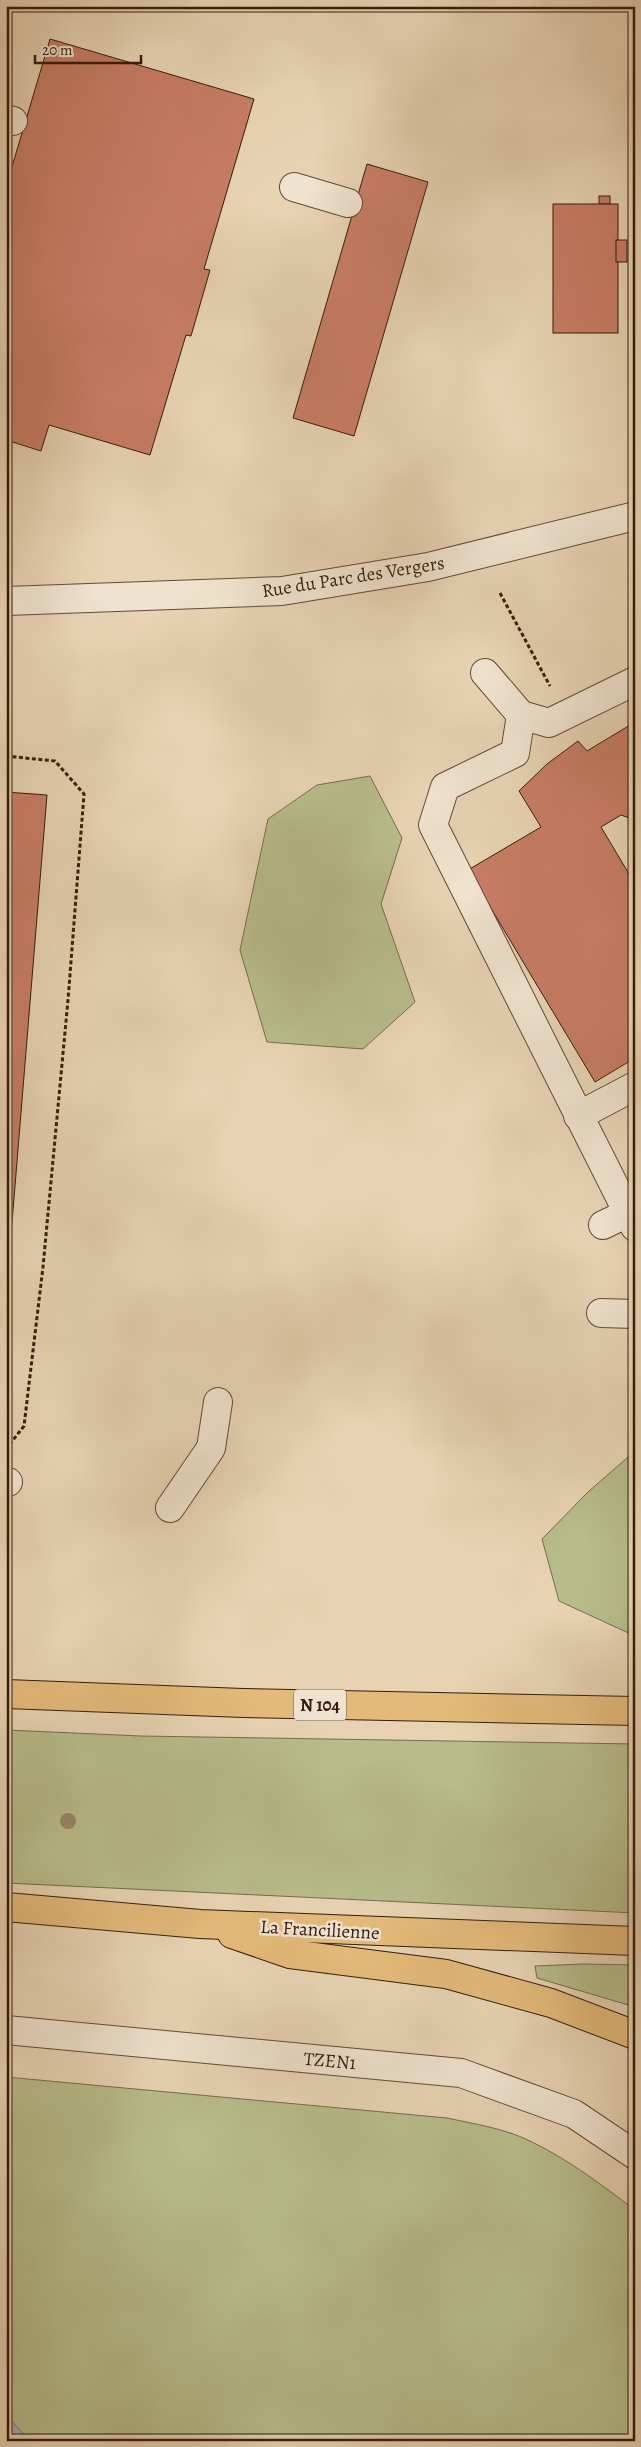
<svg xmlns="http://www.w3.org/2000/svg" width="641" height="2447" font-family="Alegreya,serif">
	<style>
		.green { fill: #b7bc8b; stroke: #766c4c }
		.water { fill: #97b7b1; stroke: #70796f }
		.building { fill: #c77d65; stroke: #351c0c }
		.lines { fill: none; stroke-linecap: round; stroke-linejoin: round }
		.minor-casing { stroke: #624a36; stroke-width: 30 }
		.highway-casing { stroke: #351c0c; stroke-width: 30 }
		.path { stroke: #351c0c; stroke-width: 3; stroke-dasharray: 4 2.5; stroke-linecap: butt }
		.minor { stroke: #efe2ce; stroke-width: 28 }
		.highway { stroke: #e4ba7a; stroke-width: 28 }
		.tree { fill: #978469 }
		.labels { text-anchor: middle; stroke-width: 5; stroke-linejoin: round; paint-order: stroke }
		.shield { fill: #efe2ce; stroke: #6d5746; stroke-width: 1 }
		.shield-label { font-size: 18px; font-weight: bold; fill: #351c0c }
		.street-label { font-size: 19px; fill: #351c0c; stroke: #efe2ce }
	</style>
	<rect width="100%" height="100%" fill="#e7d3b3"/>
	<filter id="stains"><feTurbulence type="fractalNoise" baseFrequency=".004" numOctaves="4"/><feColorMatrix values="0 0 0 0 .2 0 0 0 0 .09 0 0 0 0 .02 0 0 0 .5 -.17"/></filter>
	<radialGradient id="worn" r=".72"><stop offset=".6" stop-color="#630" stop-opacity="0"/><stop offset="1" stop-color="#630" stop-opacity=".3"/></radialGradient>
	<g class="green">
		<path d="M 370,776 L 402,838 L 381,904 L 415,1002 L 363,1049 L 267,1042 L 240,950 L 268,819 L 317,785 Z"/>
		<path d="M 635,1451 L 635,1636 L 559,1601 L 542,1539 L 588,1492 Z"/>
		<path d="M 6,1730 L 141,1736 L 635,1744 L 635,1913 L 6,1883 Z"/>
		<path d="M 584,1964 L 635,1965 L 635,2007 L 537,1978 L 535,1966 Z"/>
		<path d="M 6,2077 L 447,2118 C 475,2124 507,2129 532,2142 C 569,2160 602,2185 635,2210 L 635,2441 L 6,2441 Z"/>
	</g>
	<path class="water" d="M 6,2414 L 29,2441 L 6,2441 Z"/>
	<g class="building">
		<path d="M 50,39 L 254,99 L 204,269 L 210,270 L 191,336 L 186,335 L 150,455 L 49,425 L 41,451 L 6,440 L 6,187 Z"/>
		<path d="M 367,164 L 428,182 L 354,436 L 293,418 Z"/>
		<rect x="599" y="196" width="11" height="8"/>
		<rect x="553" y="204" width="65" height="129"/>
		<rect x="616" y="240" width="11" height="22"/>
		<path d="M 635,722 L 635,820 L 621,815 L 601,827 L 635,884 L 635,1058 L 595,1082 L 468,870 L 541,827 L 519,791 L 547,764 L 578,741 L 587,751 Z"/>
		<path d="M 6,792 L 47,795 L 6,1296 Z"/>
	</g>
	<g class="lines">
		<defs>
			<g id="minor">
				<path d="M 6,119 L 13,121"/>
				<path d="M 294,187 L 348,203"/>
				<path d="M 6,601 L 282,591 L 428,567 L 635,516"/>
				<path d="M 485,673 L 521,715 L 549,723 L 635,681"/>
				<path d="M 521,715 L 515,753 L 445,787 L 433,825 L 635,1227"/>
				<path d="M 578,1116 L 635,1086"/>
				<path d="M 603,1225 L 628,1213"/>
				<path d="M 601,1313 L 635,1314"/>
				<path d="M 6,1482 L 8,1482"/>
				<path d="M 170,1508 L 211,1448 L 218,1402"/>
				<path d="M 6,2030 L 461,2073 L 574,2114 L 635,2155"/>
			</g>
			<g id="highway">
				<path d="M 6,1694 L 243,1703 L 635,1711"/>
				<path d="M 6,1907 L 200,1924 L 635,1941"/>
				<path d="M 232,1934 L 290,1954 L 446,1974 L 551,2003 L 635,2035"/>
			</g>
		</defs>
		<use href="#minor" class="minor-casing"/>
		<use href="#highway" class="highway-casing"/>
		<g class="path">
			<path d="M 500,593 L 550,686"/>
			<path d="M 6,756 L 55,761 L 84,794 L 68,1000 L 43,1267 L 24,1426 L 6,1449"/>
		</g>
		<use href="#minor" class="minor"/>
		<use href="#highway" class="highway"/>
	</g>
	<circle class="tree" cx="68" cy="1821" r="8"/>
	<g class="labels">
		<rect class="shield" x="294" y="1689.5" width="52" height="31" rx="4"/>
		<g class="shield-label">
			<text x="320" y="1711">N 104</text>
		</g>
		<g class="street-label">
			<text transform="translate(353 576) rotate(-9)" y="7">Rue du Parc des Vergers</text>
			<text transform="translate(320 1929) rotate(3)" y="7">La Francilienne</text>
			<text transform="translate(330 2060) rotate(5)" y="7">TZEN1</text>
		</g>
	</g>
	<rect width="641" height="2447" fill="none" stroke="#e7d3b3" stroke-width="25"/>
	<rect x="8" y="8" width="626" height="2432" fill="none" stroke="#351c0c" stroke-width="2.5"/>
	<rect x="12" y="12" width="616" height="2422" fill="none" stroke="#351c0c"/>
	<path d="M35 55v8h106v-8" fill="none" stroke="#351c0c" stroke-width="2.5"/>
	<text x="42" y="55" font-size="15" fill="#351c0c" stroke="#efe2ce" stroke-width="4" paint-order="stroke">20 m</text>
	<rect width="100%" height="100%" filter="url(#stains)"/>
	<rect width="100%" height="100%" fill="url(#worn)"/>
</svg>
